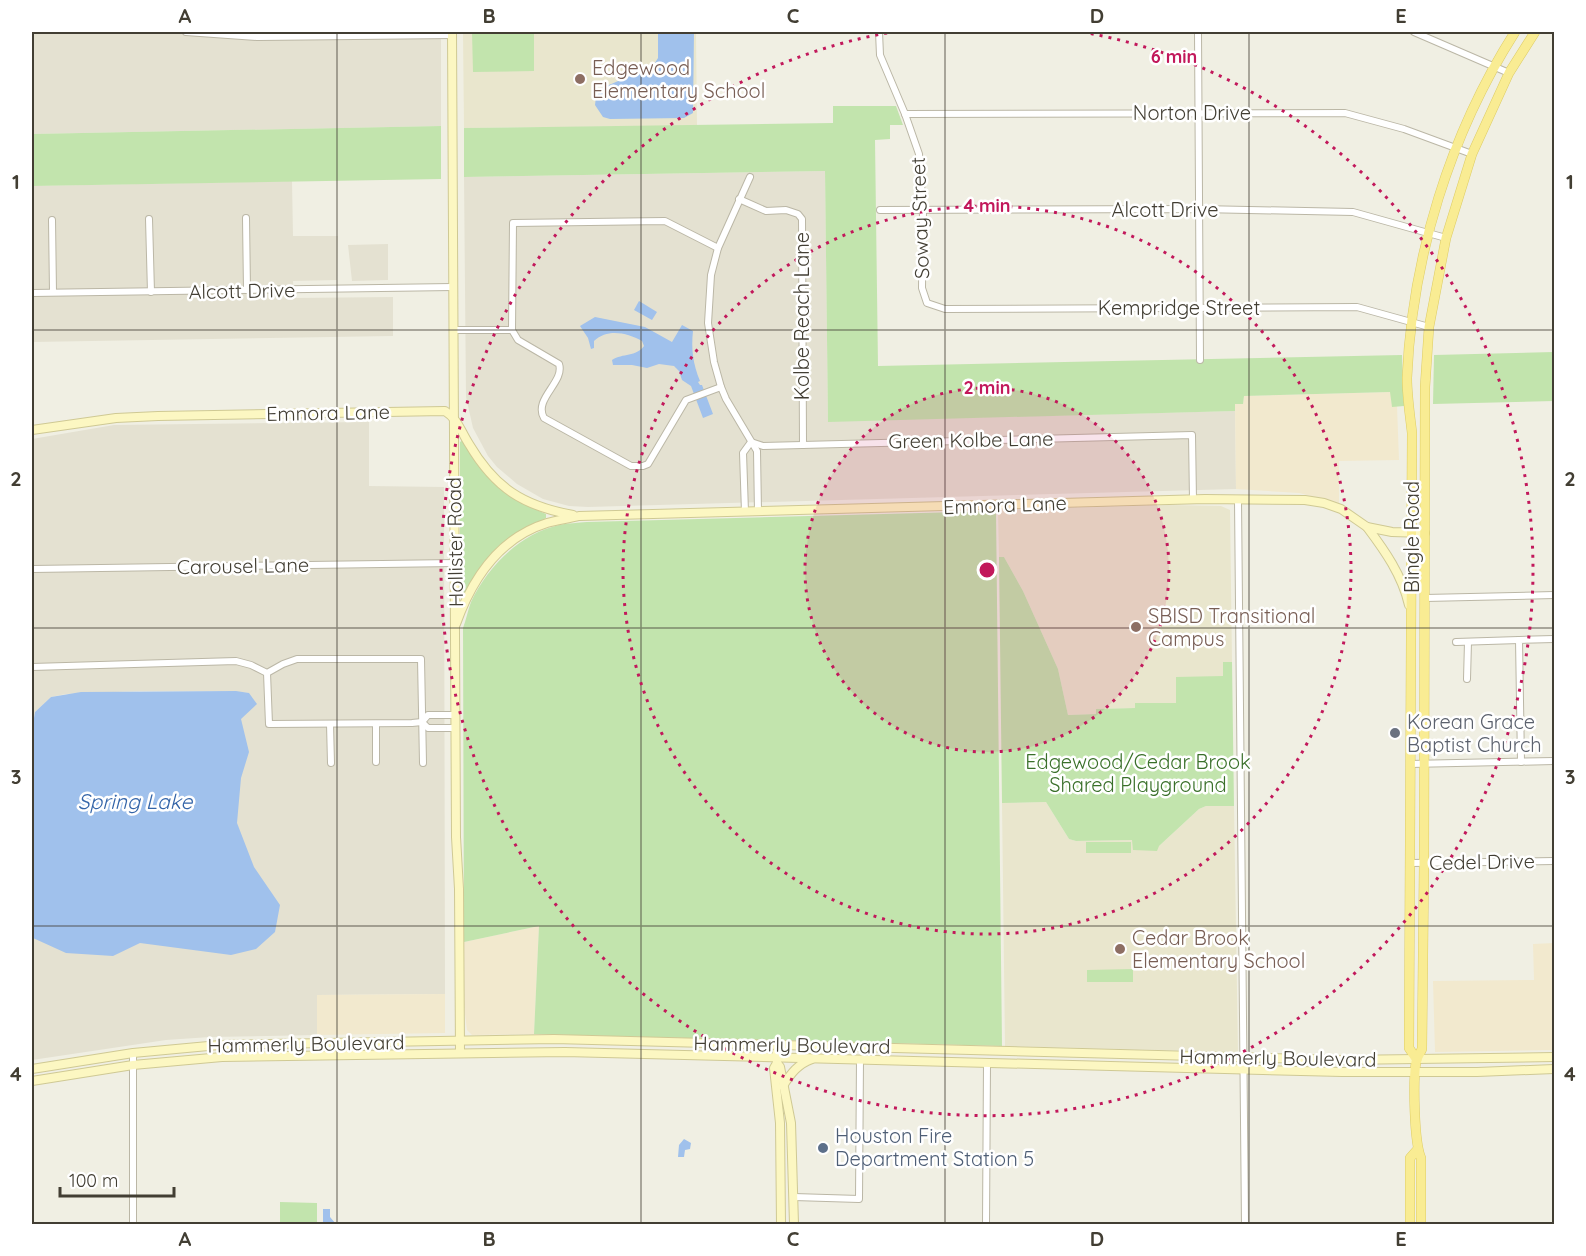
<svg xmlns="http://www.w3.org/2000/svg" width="1586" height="1256" font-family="Quicksand,sans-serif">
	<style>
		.residential { fill: #e4e1d1 }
		.commercial { fill: #f2e9ce }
		.education { fill: #e9e6cd }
		.green { fill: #c2e4ad }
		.water { fill: #a0c1ec }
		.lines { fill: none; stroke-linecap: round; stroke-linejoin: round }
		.street-casing { stroke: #bbb7a6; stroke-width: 8 }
		.secondary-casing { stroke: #cfc994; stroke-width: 10 }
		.primary-casing { stroke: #ddcc64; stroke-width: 10 }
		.street { stroke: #fff; stroke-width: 6 }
		.secondary { stroke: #fcf7c2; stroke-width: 8 }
		.primary { stroke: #f9ec93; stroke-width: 9 }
		.grid { fill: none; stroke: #423e33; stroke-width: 1.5; stroke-opacity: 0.55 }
		.ring { fill: none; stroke: #c2185b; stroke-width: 3; stroke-dasharray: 3 6 }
		.education-dot { fill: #8d6e63; stroke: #fff; stroke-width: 2 }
		.worship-dot { fill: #6b7280; stroke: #fff; stroke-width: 2 }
		.service-dot { fill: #5c6f8a; stroke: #fff; stroke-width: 2 }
		.labels { text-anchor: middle; stroke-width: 5; stroke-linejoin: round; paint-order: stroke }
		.education-label { font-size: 20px; fill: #785e54; stroke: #fff; text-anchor: start }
		.street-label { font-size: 20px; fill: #423e33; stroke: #fff }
		.worship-label { font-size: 20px; fill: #5b616d; stroke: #fff; text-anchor: start }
		.park-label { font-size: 20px; fill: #3a702a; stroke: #fff }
		.service-label { font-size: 20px; fill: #4e5e75; stroke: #fff; text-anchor: start }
		.water-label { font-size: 21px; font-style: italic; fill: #3364a8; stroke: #fff }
		.centre { fill: #c2185b; stroke: #fff; stroke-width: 3 }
		.ring-label { font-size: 18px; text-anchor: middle; font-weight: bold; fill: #c2185b; stroke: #fff; stroke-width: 5; stroke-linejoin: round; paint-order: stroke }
		.neatline { fill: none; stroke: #423e33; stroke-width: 2 }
		.grid-label { font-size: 20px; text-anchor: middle; font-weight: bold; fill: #423e33 }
	</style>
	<rect width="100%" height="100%" fill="#f0efe3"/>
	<g class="residential">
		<path d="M 32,32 L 441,32 L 441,126 L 32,134 Z"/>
		<path d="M 825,171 L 828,421 L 1235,411 L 1236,489 L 588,507 L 569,506 L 543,499 L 517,484 L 497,467 L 488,456 L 473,428 L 466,397 L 464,177 Z"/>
		<path d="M 292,181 L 293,236 L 338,236 L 337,280 L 293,281 L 294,298 L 393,297 L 393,336 L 32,342 L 32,186 Z"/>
		<path d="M 388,244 L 388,280 L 352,281 L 348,245 Z"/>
		<path d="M 369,422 L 369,486 L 444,487 L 445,994 L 317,995 L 317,1035 L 210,1037 L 166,1040 L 32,1060 L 32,771 L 252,867 L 233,823 L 240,718 L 249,693 L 214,691 L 140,691 L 66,694 L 51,697 L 35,712 L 32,730 L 32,439 L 114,425 Z"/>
	</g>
	<g class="commercial">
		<path d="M 1391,392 L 1392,406 L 1397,406 L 1399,460 L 1339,461 L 1339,503 L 1299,493 L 1236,489 L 1235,404 L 1243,403 L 1244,396 Z"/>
		<path d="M 539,926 L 534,1034 L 472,1035 L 467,1030 L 464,1006 L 464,942 Z"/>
		<path d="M 1554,943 L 1554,1050 L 1435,1052 L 1433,981 L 1534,980 L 1533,944 Z"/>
		<path d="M 445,994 L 445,1033 L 317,1035 L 317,995 Z"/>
	</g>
	<g class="education">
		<path d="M 463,32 L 696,32 L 697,126 L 464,128 Z"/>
		<path d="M 1170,505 L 1221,506 L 1230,510 L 1232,662 L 1223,662 L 1223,676 L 1176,703 L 1135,704 L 1135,708 L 1096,709 L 1096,714 L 1068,715 L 1058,669 L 1023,591 L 1004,557 L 999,557 L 998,510 Z"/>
		<path d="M 1046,802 L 1069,839 L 1076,841 L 1133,840 L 1159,846 L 1199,809 L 1206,806 L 1234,806 L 1238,1052 L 1005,1046 L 1002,803 Z"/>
	</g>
	<g class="green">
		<path d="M 472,32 L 534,32 L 534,71 L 473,72 Z"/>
		<path d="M 833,106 L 896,106 L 903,125 L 890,125 L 890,139 L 875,140 L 878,366 L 1402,355 L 1404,406 L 1392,407 L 1390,392 L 1244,396 L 1243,404 L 1235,404 L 1235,411 L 828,422 L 825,171 L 464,177 L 464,128 L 833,123 Z"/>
		<path d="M 441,126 L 441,179 L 32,186 L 32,134 Z"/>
		<path d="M 1554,352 L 1554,401 L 1433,404 L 1434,355 Z"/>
		<path d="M 463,440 C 486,480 504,496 546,514 L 546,518 L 523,531 L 465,594 L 462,594 L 460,586 L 460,442 Z"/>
		<path d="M 996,511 L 1002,1046 L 534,1034 L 539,926 L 464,942 L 463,628 C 466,620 468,610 471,602 C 488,566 520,534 559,525 C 568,523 578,523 587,522 Z"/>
		<path d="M 999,557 L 1004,557 L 1023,591 L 1058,669 L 1068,715 L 1096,714 L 1096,709 L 1135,708 L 1135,703 L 1176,703 L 1176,677 L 1223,676 L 1223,662 L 1232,662 L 1234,806 L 1206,806 L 1199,809 L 1159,846 L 1157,851 L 1133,850 L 1132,840 L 1076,841 L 1069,839 L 1046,802 L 1002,803 Z"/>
		<rect x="1086" y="842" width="45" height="11"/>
		<path d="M 1133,969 L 1133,982 L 1087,982 L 1087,970 Z"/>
		<path d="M 280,1202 L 317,1203 L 317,1224 L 280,1224 Z"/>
	</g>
	<g class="water">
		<path d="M 658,32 L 694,32 L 693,113 L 684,118 L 610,119 L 603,117 L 595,105 L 596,97 L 602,88 L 653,66 L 658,58 Z"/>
		<path d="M 639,301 L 657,312 L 652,320 L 634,310 Z"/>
		<path d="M 595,317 L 645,327 L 672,342 L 682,325 L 693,331 C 691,349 693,364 700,381 L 698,382 L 700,385 L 702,385 L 713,414 L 703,418 L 691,386 L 682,380 L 679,371 L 674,366 L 659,364 L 647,368 L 632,365 L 613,365 L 612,360 C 623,353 636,357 644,346 L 642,341 C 627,333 608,328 594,341 L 594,348 L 591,349 L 588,338 L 580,326 Z"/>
		<path d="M 236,691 L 249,693 L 257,704 L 241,719 L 249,752 L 241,778 L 237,823 L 254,867 L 280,905 L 275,932 L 256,949 L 231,955 L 140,943 L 113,956 L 66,953 L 33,938 L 32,730 L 35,712 L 51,697 L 81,692 Z"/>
		<path d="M 684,1139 L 691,1143 L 690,1149 L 685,1150 L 684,1157 L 678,1157 L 679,1145 Z"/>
		<path d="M 323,1209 L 330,1209 L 330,1217 L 336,1224 L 323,1224 Z"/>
	</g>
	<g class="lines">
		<defs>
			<g id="street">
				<path d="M 186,32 L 257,37 L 452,35"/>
				<path d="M 879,32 L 880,55 L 905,114 L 919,154 L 923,211 L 922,288 L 927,303 L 945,309 L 1357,307 L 1429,327"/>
				<path d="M 1198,32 L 1200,360"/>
				<path d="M 1414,32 L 1509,73"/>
				<path d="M 905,114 L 1345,113 L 1404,129 L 1472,154"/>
				<path d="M 750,177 L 718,248 L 711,275 L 708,323 L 714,362 L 721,387 L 726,399 L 757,451 L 758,512"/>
				<path d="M 739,199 L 766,211 L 786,210 L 798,214 L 802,219 L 803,445"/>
				<path d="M 880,210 L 1200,209 L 1353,212 L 1446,238"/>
				<path d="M 246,218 L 247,290"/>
				<path d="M 149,219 L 151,292"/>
				<path d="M 52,220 L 53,292"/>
				<path d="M 32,293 L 453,287"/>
				<path d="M 454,330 L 512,330 L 518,340 L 559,364 C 565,382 533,399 544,418 L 631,466 L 643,466 L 648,464 L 686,400 L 721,387"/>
				<path d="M 512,330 L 513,223 L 665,221 L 718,248"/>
				<path d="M 751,442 L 763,446 L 1192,435 L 1193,500"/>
				<path d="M 1238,500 L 1245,1224"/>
				<path d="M 745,512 L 743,453 L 751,442"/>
				<path d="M 32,569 L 455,563"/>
				<path d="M 1425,598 L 1554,595"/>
				<path d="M 1456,642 L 1519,640"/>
				<path d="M 32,667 L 236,661 L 251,665 L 267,673 L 283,664 L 297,659 L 421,659 L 423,763"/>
				<path d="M 267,673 L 269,724 L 412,723 L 422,722 L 428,715 L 456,715"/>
				<path d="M 1467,679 L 1468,642"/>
				<path d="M 422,722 L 428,728 L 456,728"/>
				<path d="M 330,724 L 331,763"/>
				<path d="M 376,724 L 376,762"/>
				<path d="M 1521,762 L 1519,640 L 1554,639"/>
				<path d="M 1410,764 L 1554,761"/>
				<path d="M 1410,863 L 1554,861"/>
				<path d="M 133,1053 L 133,1224"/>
				<path d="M 794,1197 L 859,1199 L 860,1059"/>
				<path d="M 986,1224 L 987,1063"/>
			</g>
			<g id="secondary">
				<path d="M 452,32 L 456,837 L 459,889 L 460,1053"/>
				<path d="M 32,430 L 116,418 L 158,416 L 445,411 C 458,419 461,432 469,444 C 495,488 523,506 573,515"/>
				<path d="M 1367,527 C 1385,551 1402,575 1409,605"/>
				<path d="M 456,624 C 472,579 499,538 547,523 C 557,520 568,519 579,516 L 1205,499 L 1305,500 L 1324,503 L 1341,509 L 1367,527 L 1392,532 L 1425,533"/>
				<path d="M 777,1052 L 777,1063 L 774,1068 L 780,1123 L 781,1224"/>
				<path d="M 777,1063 L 780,1067 L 791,1123 L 794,1224"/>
				<path d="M 32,1069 L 133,1053 L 219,1045 L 554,1039 L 1343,1060 L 1554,1057"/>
				<path d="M 32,1081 L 133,1065 L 222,1057 L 565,1052 L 1342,1072 L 1477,1072 L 1554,1069"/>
				<path d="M 783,1086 C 791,1073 798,1064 812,1059"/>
			</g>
			<g id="primary">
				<path d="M 1417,1060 L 1409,1048 L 1412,433 C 1410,415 1407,396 1407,378 C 1412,257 1450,134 1515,32"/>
				<path d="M 1410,1224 L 1410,1158 L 1417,1150"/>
				<path d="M 1421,1224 L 1421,1158 C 1414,1142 1413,1081 1416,1062 C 1417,1058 1420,1053 1422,1049 L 1424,863 L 1425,387 L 1429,327 L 1446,238 L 1472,154 L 1509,73 L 1535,32"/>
			</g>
		</defs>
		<use href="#street" class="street-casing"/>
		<use href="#secondary" class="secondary-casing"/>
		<use href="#primary" class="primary-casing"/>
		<use href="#street" class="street"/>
		<use href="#secondary" class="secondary"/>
		<use href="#primary" class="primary"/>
	</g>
	<path class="grid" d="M 337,32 L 337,1224M 641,32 L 641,1224M 945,32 L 945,1224M 1249,32 L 1249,1224M 32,330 L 1554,330M 32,628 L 1554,628M 32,926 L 1554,926"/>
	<circle cx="987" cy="570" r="182" fill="#c2185b" fill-opacity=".12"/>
	<g class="ring">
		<circle cx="987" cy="570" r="182"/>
		<circle cx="987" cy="570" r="364"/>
		<path d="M1082 32A546 546 0 1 1 892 32"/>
	</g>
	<g class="education-dot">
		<circle cx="580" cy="79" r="6"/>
		<circle cx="1136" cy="627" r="6"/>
		<circle cx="1120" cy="949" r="6"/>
	</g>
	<circle class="worship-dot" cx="1395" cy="733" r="6"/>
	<circle class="service-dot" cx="823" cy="1148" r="6"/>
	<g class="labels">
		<g class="education-label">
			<text x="592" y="75">Edgewood<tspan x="592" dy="23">Elementary School</tspan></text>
			<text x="1148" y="623">SBISD Transitional<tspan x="1148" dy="23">Campus</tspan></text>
			<text x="1132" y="945">Cedar Brook<tspan x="1132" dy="23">Elementary School</tspan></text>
		</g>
		<g class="street-label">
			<text x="1192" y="120">Norton Drive</text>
			<text x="1165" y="217">Alcott Drive</text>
			<text transform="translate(920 218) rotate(-92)" y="7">Soway Street</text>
			<text transform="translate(242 291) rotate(-1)" y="7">Alcott Drive</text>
			<text x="1179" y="315">Kempridge Street</text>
			<text transform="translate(802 316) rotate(-90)" y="7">Kolbe Reach Lane</text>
			<text transform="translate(328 413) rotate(-1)" y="7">Emnora Lane</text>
			<text transform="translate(971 440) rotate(-1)" y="7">Green Kolbe Lane</text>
			<text transform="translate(1005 505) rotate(-2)" y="7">Emnora Lane</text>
			<text transform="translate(1412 537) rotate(-90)" y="7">Bingle Road</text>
			<text transform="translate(455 542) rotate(-91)" y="7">Hollister Road</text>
			<text transform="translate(243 566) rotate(-1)" y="7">Carousel Lane</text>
			<text transform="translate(1482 862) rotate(-1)" y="7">Cedel Drive</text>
			<text transform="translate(306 1044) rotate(-1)" y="7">Hammerly Boulevard</text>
			<text transform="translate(792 1045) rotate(1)" y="7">Hammerly Boulevard</text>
			<text transform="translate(1278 1058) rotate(1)" y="7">Hammerly Boulevard</text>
		</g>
		<g class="worship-label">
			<text x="1407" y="729">Korean Grace<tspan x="1407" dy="23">Baptist Church</tspan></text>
		</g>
		<g class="park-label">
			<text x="1138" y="769">Edgewood/Cedar Brook<tspan x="1138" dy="23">Shared Playground</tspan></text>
		</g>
		<g class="service-label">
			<text x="835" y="1143">Houston Fire<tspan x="835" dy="23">Department Station 5</tspan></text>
		</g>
		<g class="water-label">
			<text x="135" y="809">Spring Lake</text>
		</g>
	</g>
	<circle cx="987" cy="570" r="9" class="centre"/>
	<g class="ring-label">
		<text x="1174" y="63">6 min</text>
		<text x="987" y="212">4 min</text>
		<text x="987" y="394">2 min</text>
	</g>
	<rect width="1586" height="1256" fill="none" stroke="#ffffff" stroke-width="66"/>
	<path d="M60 1187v9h114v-9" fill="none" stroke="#423e33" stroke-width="3"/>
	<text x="69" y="1187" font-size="18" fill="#423e33" stroke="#ffffff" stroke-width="4.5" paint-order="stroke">100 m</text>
	<rect x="33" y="33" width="1520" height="1190" class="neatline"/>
	<g class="grid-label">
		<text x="185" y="23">A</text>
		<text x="489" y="23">B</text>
		<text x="793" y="23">C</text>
		<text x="1097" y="23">D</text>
		<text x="1401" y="23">E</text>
		<text x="16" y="189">1</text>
		<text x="1570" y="189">1</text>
		<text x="16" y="486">2</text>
		<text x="1570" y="486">2</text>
		<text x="16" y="784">3</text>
		<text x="1570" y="784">3</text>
		<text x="16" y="1081">4</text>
		<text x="1570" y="1081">4</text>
		<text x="185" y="1246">A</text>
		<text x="489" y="1246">B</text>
		<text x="793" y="1246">C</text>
		<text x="1097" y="1246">D</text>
		<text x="1401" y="1246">E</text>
	</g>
</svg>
